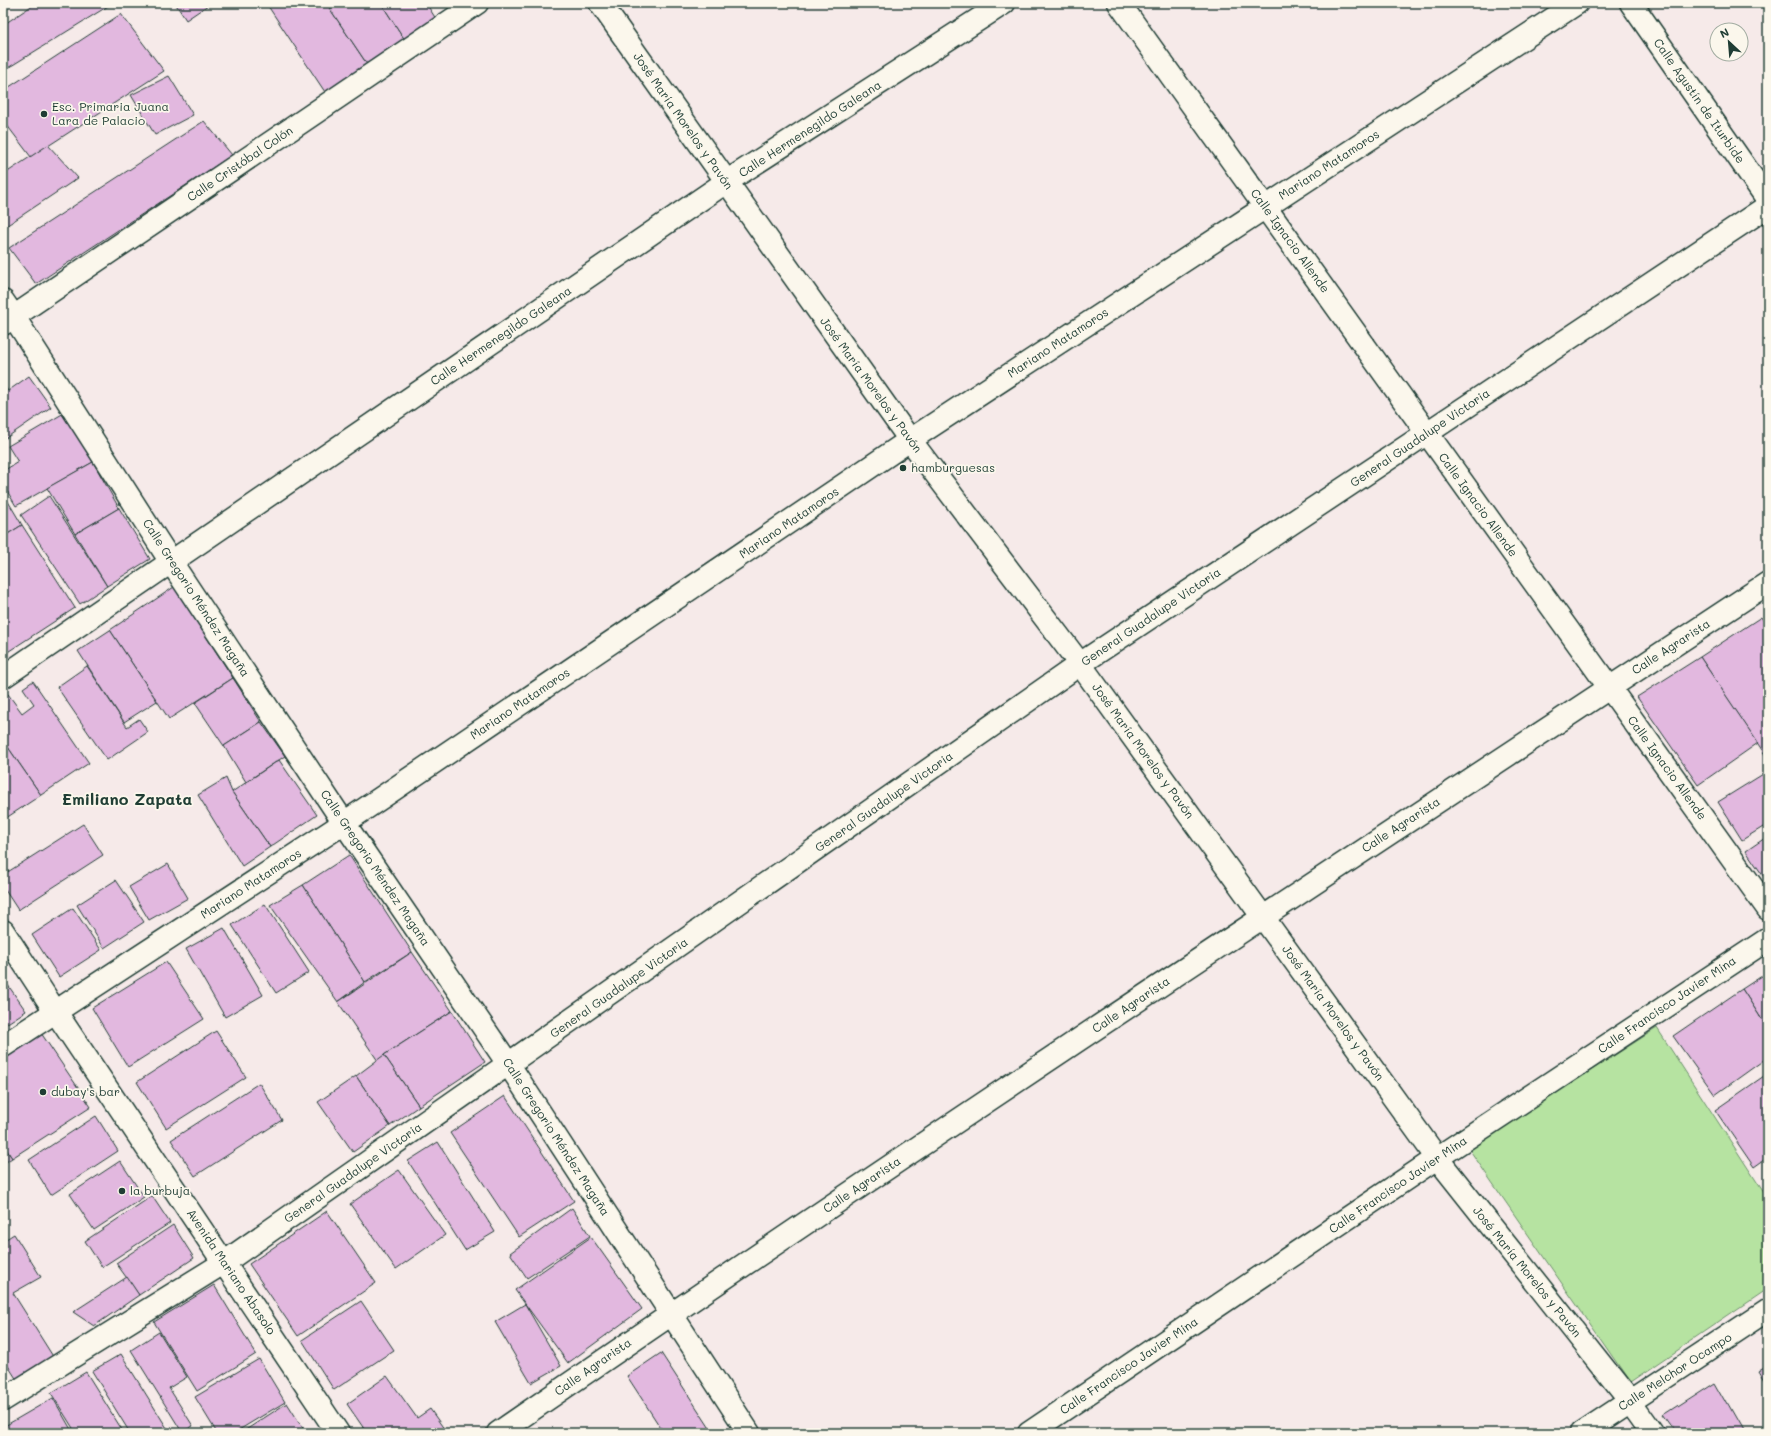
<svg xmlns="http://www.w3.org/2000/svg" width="1771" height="1436" font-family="Mali,sans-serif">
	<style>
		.green { fill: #b6e3a1; stroke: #6a906a }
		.building { fill: #e2b8df; stroke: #1f3d34 }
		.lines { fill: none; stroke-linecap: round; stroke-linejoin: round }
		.pedestrian-casing { stroke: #1f3d34; stroke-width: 25 }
		.minor-casing { stroke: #1f3d34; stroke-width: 25 }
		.secondary-casing { stroke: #1f3d34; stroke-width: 25 }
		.pedestrian { stroke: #fbf7ec; stroke-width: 22 }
		.minor { stroke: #fbf7ec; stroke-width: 22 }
		.secondary { stroke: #fbf7ec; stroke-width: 22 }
		.poi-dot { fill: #1f3d34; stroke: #fbf7ec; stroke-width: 1.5 }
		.labels { text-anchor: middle; stroke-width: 3.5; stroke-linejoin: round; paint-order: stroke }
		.street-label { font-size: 12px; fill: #1f3d34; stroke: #fbf7ec }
		.poi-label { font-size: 12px; fill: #1f3d34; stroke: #fbf7ec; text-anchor: start }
		.district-label { font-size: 16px; font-weight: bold; fill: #1f3d34; stroke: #fbf7ec }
	</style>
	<rect width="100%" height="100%" fill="#f6eae9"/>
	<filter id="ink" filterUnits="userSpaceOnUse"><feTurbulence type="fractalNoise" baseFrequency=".025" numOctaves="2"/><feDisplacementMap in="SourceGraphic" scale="8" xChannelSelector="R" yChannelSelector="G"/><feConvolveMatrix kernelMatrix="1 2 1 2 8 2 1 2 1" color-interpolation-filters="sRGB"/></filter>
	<g filter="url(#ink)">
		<path class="green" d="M 1657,1028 L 1768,1199 L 1768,1288 L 1630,1382 L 1469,1149 Z"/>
		<g class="building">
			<path d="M 36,3 L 113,3 L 3,71 L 3,25 Z"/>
			<path d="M 175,3 L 211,3 L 186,20 Z"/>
			<path d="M 266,3 L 326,3 L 367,64 L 327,95 Z"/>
			<path d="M 339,3 L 381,3 L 405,40 L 367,64 L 330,9 Z"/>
			<path d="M 381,3 L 426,3 L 436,19 L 405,40 Z"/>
			<path d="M 121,14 L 164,71 L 31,157 L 3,120 L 3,91 Z"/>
			<path d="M 169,76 L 193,115 L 155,135 L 131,95 Z"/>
			<path d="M 204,121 L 232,155 L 36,284 L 9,248 Z"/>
			<path d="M 48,145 L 78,178 L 3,228 L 3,175 Z"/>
			<path d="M 29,376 L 51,407 L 3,440 L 3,384 L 8,391 Z"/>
			<path d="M 64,413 L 93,462 L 16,506 L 3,484 L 3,471 L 18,462 L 8,446 Z"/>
			<path d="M 93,462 L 119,508 L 75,534 L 47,488 Z"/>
			<path d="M 3,493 L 22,525 L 3,537 Z"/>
			<path d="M 49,496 L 107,586 L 80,604 L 21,515 Z"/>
			<path d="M 119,508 L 150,559 L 107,586 L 75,534 Z"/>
			<path d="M 22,525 L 75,608 L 3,655 L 3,537 Z"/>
			<path d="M 174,587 L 233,678 L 169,719 L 110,630 Z"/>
			<path d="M 1761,617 L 1768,627 L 1768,759 L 1700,657 Z"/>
			<path d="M 110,630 L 157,701 L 124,722 L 78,651 Z"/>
			<path d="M 1700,657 L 1758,743 L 1698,785 L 1637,697 Z"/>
			<path d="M 87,666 L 127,727 L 139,719 L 148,732 L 107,760 L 57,687 Z"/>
			<path d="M 233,678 L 261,722 L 224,746 L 195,703 Z"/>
			<path d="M 33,681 L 89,763 L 41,795 L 3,740 L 3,697 L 8,694 L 22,713 L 34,704 L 23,688 Z"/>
			<path d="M 261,722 L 285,756 L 246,782 L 224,746 Z"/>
			<path d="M 3,740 L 41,795 L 3,820 Z"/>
			<path d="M 279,760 L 317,815 L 270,847 L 232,792 Z"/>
			<path d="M 1768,771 L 1768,824 L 1742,840 L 1718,802 Z"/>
			<path d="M 226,778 L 232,792 L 270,847 L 242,866 L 198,795 Z"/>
			<path d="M 83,824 L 103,855 L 18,910 L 3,887 L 3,875 Z"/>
			<path d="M 1768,836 L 1768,883 L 1746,851 Z"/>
			<path d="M 349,855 L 412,952 L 365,982 L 303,885 Z"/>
			<path d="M 168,864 L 188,898 L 149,920 L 129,887 Z"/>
			<path d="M 116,880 L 144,922 L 104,948 L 77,905 Z"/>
			<path d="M 303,885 L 365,982 L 338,1002 L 270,905 Z"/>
			<path d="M 265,904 L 309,972 L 276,993 L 232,925 Z"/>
			<path d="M 73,908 L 101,950 L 59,977 L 32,935 Z"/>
			<path d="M 224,928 L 263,995 L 225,1017 L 186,949 Z"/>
			<path d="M 412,952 L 452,1011 L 384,1055 L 378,1061 L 338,1002 Z"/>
			<path d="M 166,962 L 204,1019 L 128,1067 L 92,1008 Z"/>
			<path d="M 1768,972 L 1768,1029 L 1742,989 Z"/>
			<path d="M 3,978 L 26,1011 L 3,1026 Z"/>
			<path d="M 1742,989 L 1768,1029 L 1768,1057 L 1715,1095 L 1673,1036 Z"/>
			<path d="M 452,1011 L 485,1062 L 419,1106 L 384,1055 Z"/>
			<path d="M 216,1031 L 246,1077 L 166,1128 L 137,1082 Z"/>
			<path d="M 41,1033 L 91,1107 L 12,1158 L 3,1144 L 3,1059 Z"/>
			<path d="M 384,1055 L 419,1106 L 390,1126 L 356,1076 Z"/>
			<path d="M 356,1076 L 390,1126 L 353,1152 L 318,1102 Z"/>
			<path d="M 1764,1076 L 1768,1081 L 1768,1157 L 1754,1167 L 1715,1110 Z"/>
			<path d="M 259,1083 L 282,1120 L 195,1176 L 171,1140 Z"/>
			<path d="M 505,1096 L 574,1201 L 519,1237 L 450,1133 Z"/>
			<path d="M 96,1116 L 118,1151 L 51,1195 L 29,1160 Z"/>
			<path d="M 438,1142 L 495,1232 L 465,1250 L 408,1161 Z"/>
			<path d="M 3,1145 L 12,1158 L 3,1164 Z"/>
			<path d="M 120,1161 L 144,1197 L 94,1230 L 70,1194 Z"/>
			<path d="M 399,1170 L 445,1235 L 396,1269 L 350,1204 Z"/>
			<path d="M 152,1196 L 170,1223 L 102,1267 L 85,1241 Z"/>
			<path d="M 572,1208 L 590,1236 L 527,1278 L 510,1253 Z"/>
			<path d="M 327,1211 L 376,1283 L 298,1336 L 249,1264 Z"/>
			<path d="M 173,1225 L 194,1258 L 139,1295 L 116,1263 Z"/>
			<path d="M 14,1234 L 41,1277 L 13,1293 L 54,1358 L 17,1380 L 3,1358 L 3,1241 Z"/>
			<path d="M 591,1237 L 642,1309 L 568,1363 L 515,1290 Z"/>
			<path d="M 127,1277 L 139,1295 L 94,1326 L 73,1312 Z"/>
			<path d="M 214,1285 L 256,1354 L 197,1391 L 154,1322 Z"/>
			<path d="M 361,1301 L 394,1350 L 334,1390 L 302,1340 Z"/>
			<path d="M 525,1304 L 561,1366 L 531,1383 L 495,1322 Z"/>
			<path d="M 159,1332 L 187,1377 L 169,1388 L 193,1426 L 182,1432 L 131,1350 Z"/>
			<path d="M 661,1353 L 713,1433 L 664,1433 L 627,1376 Z"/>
			<path d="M 121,1354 L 170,1433 L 130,1433 L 92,1371 Z"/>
			<path d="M 259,1359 L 285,1402 L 234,1433 L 217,1433 L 195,1397 Z"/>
			<path d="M 1768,1365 L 1768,1385 L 1759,1370 Z"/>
			<path d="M 86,1372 L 124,1433 L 76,1433 L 51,1393 Z"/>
			<path d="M 387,1376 L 417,1418 L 430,1409 L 447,1433 L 367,1433 L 347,1404 Z"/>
			<path d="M 1714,1382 L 1743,1433 L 1676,1433 L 1663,1415 Z"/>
			<path d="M 53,1398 L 73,1433 L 3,1433 L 3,1427 Z"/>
			<path d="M 287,1403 L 306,1433 L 241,1433 Z"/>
		</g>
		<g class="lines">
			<defs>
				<path id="pedestrian" d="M 3,301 L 14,317"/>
				<g id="minor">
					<path d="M 600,3 L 910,440 L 1080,664 L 1437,1158 L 1630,1401 L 1653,1433"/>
					<path d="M 1119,3 L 1768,909"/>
					<path d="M 1631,3 L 1768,200"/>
					<path d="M 14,317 L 171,562 L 344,823 L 509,1065 L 749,1433"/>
					<path d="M 3,324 L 477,3"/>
					<path d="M 3,677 L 726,182 L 1004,3"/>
					<path d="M 3,1046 L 344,823 L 910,440 L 1577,3"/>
					<path d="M 3,1400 L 225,1262 L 1080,664 L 1768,206"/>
					<path d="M 498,1433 C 917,1144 1343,864 1768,583"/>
					<path d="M 1029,1433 L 1437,1158 L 1768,939"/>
					<path d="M 1582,1433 L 1768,1310"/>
				</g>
				<path id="secondary" d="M 3,931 L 55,1011 L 338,1433"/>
			</defs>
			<use href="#pedestrian" class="pedestrian-casing"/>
			<use href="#minor" class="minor-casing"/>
			<use href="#secondary" class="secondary-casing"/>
			<use href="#pedestrian" class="pedestrian"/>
			<use href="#minor" class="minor"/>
			<use href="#secondary" class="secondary"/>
		</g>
	</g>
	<g class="poi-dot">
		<circle cx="44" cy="114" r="4"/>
		<circle cx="903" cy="468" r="4"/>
		<circle cx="43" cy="1092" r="4"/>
		<circle cx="122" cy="1191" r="4"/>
	</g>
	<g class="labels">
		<g class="street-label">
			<text transform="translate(1699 101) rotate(55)" y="4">Calle Agustín de Iturbide</text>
			<text transform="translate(683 121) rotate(55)" y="4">José María Morelos y Pavón</text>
			<text transform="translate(810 129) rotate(-33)" y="4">Calle Hermenegildo Galeana</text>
			<text transform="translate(240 164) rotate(-34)" y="4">Calle Cristóbal Colón</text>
			<text transform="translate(1329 165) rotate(-33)" y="4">Mariano Matamoros</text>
			<text transform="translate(1290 241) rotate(54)" y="4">Calle Ignacio Allende</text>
			<text transform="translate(501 336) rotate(-34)" y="4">Calle Hermenegildo Galeana</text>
			<text transform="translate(1058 343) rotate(-33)" y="4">Mariano Matamoros</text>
			<text transform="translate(871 385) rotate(54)" y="4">José María Morelos y Pavón</text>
			<text transform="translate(1420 438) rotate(-34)" y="4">General Guadalupe Victoria</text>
			<text transform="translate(1478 505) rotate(54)" y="4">Calle Ignacio Allende</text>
			<text transform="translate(789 523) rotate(-34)" y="4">Mariano Matamoros</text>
			<text transform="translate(196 598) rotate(57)" y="4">Calle Gregorio Méndez Magaña</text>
			<text transform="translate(1151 617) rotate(-34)" y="4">General Guadalupe Victoria</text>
			<text transform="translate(1671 647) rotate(-33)" y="4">Calle Agrarista</text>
			<text transform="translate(520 704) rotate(-34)" y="4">Mariano Matamoros</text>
			<text transform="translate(1143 751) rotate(54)" y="4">José María Morelos y Pavón</text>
			<text transform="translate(1667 768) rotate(54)" y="4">Calle Ignacio Allende</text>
			<text transform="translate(884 802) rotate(-35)" y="4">General Guadalupe Victoria</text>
			<text transform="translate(1401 825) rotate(-33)" y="4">Calle Agrarista</text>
			<text transform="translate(375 868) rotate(56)" y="4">Calle Gregorio Méndez Magaña</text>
			<text transform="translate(251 884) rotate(-33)" y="4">Mariano Matamoros</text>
			<text transform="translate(619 988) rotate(-35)" y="4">General Guadalupe Victoria</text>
			<text transform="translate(1131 1005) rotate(-34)" y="4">Calle Agrarista</text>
			<text transform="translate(1667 1005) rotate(-34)" y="4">Calle Francisco Javier Mina</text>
			<text transform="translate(1333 1013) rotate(54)" y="4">José María Morelos y Pavón</text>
			<text transform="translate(556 1137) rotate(57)" y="4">Calle Gregorio Méndez Magaña</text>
			<text transform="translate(353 1173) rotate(-35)" y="4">General Guadalupe Victoria</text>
			<text transform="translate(862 1185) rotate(-34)" y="4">Calle Agrarista</text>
			<text transform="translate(1398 1185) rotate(-34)" y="4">Calle Francisco Javier Mina</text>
			<text transform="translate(231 1272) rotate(56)" y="4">Avenida Mariano Abasolo</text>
			<text transform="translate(1527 1272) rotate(51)" y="4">José María Morelos y Pavón</text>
			<text transform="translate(1129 1366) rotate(-34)" y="4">Calle Francisco Javier Mina</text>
			<text transform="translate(593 1367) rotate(-35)" y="4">Calle Agrarista</text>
			<text transform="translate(1675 1372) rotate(-33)" y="4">Calle Melchor Ocampo</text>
		</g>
		<g class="poi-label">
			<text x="52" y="111">Esc. Primaria Juana<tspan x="52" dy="14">Lara de Palacio</tspan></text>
			<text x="911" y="472">hamburguesas</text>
			<text x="51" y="1096">dubay's bar</text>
			<text x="130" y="1195">la burbuja</text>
		</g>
		<g class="district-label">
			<text x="127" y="805">Emiliano Zapata</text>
		</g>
	</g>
	<rect width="1771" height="1436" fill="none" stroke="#fbf7ec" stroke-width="16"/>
	<rect x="8" y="8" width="1755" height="1420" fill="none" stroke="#1f3d34" stroke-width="1.5" filter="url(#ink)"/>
	<g transform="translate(1729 42) rotate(334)"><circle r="19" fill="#fbf7ec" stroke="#a3ada2"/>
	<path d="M0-3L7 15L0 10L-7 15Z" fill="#1f3d34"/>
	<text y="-6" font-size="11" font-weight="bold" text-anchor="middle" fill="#1f3d34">N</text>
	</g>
</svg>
